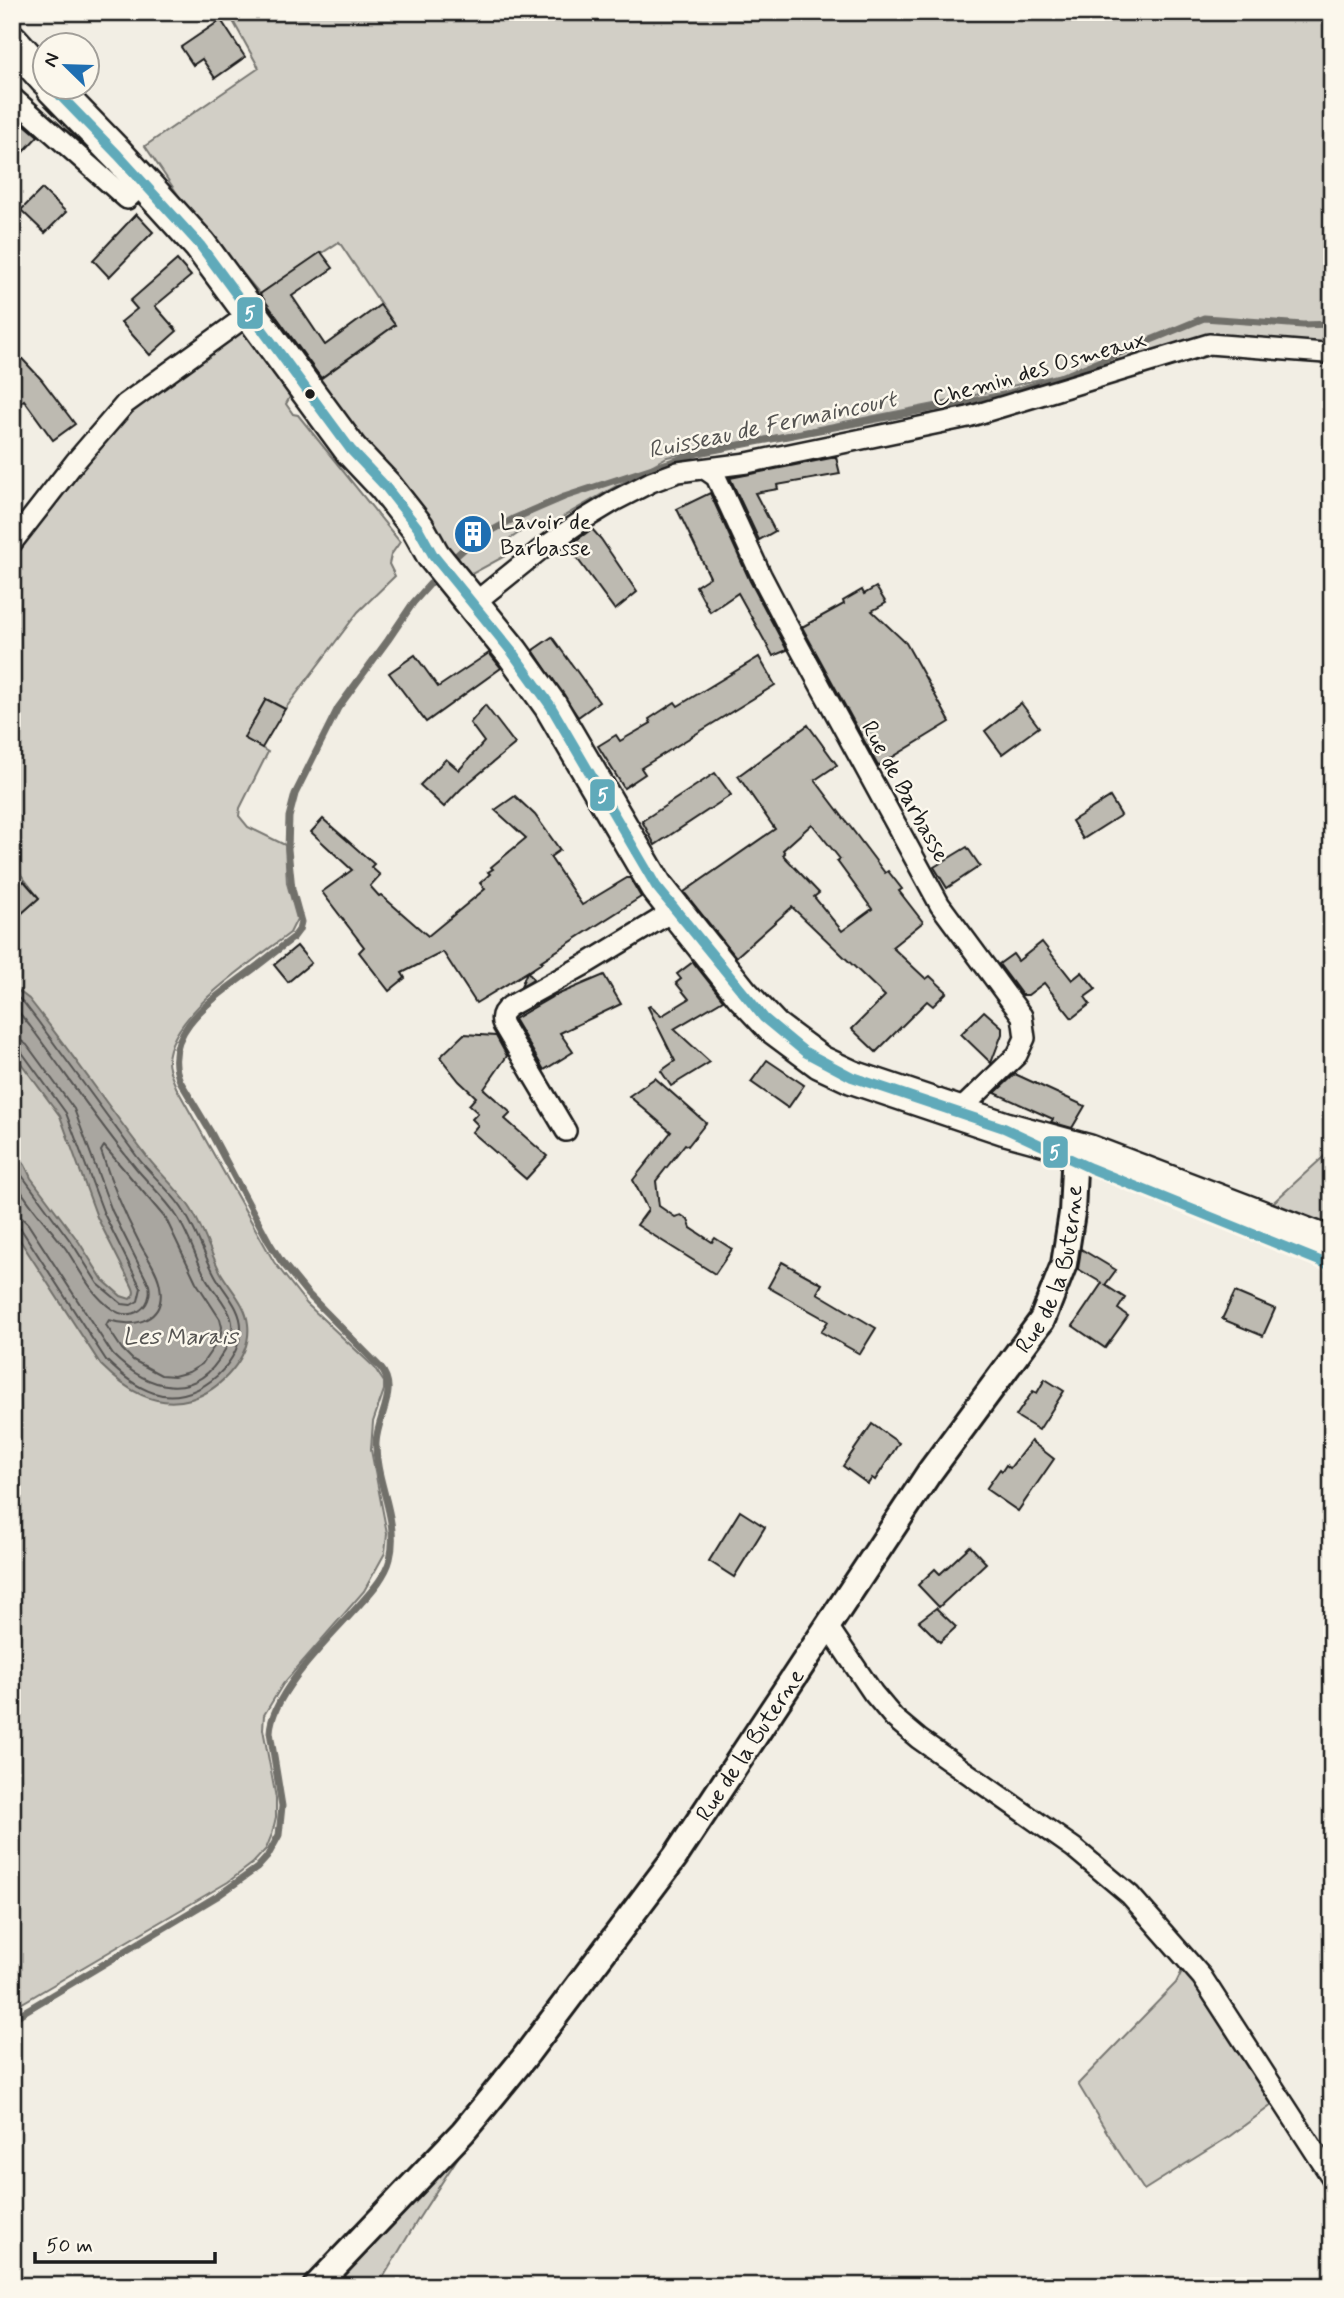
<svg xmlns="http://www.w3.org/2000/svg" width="1344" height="2298" font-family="Mynerve,sans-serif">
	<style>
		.green { fill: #d2cfc6; stroke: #777671; stroke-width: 2 }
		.water { fill: #a9a6a0; stroke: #716f6b; stroke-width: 2 }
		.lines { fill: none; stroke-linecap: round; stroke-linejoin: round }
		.shore { stroke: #545351; stroke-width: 2 }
		.stream { stroke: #716f6b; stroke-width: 7 }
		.building { fill: #bdbab1; stroke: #1c1c1c; stroke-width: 2; fill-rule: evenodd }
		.minor-casing { stroke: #1c1c1c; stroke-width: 24 }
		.tertiary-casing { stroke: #1c1c1c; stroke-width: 30 }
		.primary-casing { stroke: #1c1c1c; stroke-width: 37 }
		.minor { stroke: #fbf7ec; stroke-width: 19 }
		.tertiary { stroke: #fbf7ec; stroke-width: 24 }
		.primary { stroke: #fbf7ec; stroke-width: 32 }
		.bus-1-casing { stroke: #fbf7ec; stroke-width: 16 }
		.bus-1 { stroke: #60aaba; stroke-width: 10 }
		.bus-dot { fill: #1c1c1c; stroke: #fbf7ec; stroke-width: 2.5 }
		.labels { text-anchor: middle; stroke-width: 5; stroke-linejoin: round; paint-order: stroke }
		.street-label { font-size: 23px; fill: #1c1c1c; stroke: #fbf7ec }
		.poi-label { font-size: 23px; fill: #1c1c1c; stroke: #fbf7ec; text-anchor: start }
		.water-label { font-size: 24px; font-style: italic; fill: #545351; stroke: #fbf7ec }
		.line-badge { stroke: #fbf7ec; stroke-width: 2.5 }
		.badge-label { font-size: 19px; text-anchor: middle; font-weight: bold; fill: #fff }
	</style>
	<rect width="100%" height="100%" fill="#f2eee4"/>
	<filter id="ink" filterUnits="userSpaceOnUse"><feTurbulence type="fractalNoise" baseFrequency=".0143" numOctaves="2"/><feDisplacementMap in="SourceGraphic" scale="14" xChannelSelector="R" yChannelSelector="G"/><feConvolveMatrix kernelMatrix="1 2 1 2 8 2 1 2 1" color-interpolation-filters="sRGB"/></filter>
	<g filter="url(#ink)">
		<g class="green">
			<path d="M 228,12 L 1331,12 L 1332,345 L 1307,346 L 1248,336 L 1211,337 L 955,400 L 667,457 L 552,523 L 533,523 L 503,544 L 505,556 L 470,575 L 444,546 L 319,380 L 395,325 L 339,242 L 260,294 L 183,202 L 145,146 L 259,68 Z"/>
			<path d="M 244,332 L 247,332 L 291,395 L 286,404 L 293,414 L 298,415 L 400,542 L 391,555 L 389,564 L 395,576 L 358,612 L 285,709 L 266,699 L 244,737 L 268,752 L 240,808 L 239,816 L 248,827 L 285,845 L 287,883 L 297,919 L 290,933 C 255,960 169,1014 168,1061 C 168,1071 173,1079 176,1087 L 274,1262 L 307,1304 L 374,1367 L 384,1382 L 384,1390 L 373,1422 L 371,1450 L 387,1533 L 385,1553 L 364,1591 L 283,1684 L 264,1715 L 263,1729 L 276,1798 L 276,1817 L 272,1834 L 266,1849 L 253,1863 L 228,1882 L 12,2009 L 12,922 L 39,898 L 12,863 L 12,556 L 65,486 L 136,403 L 239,333 Z"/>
			<path d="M 1332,1149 L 1332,1237 L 1265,1210 Z"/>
			<path d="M 1181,1962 L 1275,2105 L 1272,2105 L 1230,2136 L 1144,2190 L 1117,2149 L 1078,2084 L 1176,1983 L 1181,1973 Z"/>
			<path d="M 466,2145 L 417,2221 L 378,2286 L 333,2286 Z"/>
		</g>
		<path class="water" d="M 12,986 L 29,999 C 69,1049 105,1102 144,1153 C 157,1171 176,1187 189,1206 C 203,1226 209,1251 221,1273 C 231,1290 246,1304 248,1324 C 252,1357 220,1390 191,1399 C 155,1409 126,1390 101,1365 L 12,1228 L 12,1149 L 25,1165 L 31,1178 L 79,1242 L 103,1280 L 121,1296 L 130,1299 C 136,1294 134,1290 131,1284 L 97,1217 L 60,1116 L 12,1051 Z"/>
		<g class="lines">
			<g class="shore">
				<path d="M 12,993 L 24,1003 L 37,1020 C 71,1066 104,1112 138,1158 C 152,1176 171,1191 183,1210 C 197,1231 204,1256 216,1277 C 225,1293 242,1309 241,1329 C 239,1368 193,1406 154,1393 C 135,1387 120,1374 106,1360 L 21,1229 L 12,1225"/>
				<path d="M 12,1004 L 30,1026 C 65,1073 98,1122 135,1167 C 148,1183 165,1198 176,1215 C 189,1234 195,1257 206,1278 C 213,1291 227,1304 231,1318 C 235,1331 230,1342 223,1353 C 195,1403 147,1389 113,1355 L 28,1224 L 22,1218 L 12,1217"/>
				<path d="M 12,1039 L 20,1040 L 27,1045 L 74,1109 L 112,1211 L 149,1285 C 154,1307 131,1323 112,1309 C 90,1293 80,1270 66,1249 C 48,1225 25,1202 12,1175"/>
				<path d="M 12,1048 L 21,1051 L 66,1113 L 104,1214 L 141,1288 L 138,1301 L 131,1305 L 122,1304 L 98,1284 L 74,1246 L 12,1162"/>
				<path d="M 104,1146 L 166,1219 L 196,1282 L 220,1319 L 222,1327 L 220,1338 L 202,1364 L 189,1372 L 174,1376 L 161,1375 L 133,1360 L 122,1349 L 106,1325 L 109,1320 C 135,1329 166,1320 160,1286 C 158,1271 146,1256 139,1242 C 124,1213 111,1182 101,1151 Z"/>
			</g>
			<g class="stream">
				<path d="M 448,563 L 473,541 L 513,519 L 564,497 L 698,453 L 1003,395 L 1069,374 L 1204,318 L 1303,325 L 1332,324"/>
				<path d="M 12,2019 L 219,1895 L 257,1868 L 267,1857 L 279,1835 L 282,1806 L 270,1732 C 272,1691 334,1634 361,1603 C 373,1590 386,1575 390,1559 C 400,1519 375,1482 376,1443 C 377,1416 400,1390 380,1367 L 308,1294 L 281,1261 L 269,1242 L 210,1131 L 180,1081 C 160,1033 212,1000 245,975 C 262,963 277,950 293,938 L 299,930 L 301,922 L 292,889 L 288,849 L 289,817 L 295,794 L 338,708 L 388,640 L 413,603 L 438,575"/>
			</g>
		</g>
		<g class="building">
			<path d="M 221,20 L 245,57 L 215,78 L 202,59 L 193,65 L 181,47 Z"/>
			<path d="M 12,114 L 38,136 L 12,164 Z"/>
			<path d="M 42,189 L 66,212 L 45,233 L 21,210 Z"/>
			<path d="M 136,214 L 153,232 L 109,277 L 93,260 Z"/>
			<path d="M 321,252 L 333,268 L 292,296 L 325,345 L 380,305 L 395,325 L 321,378 L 260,294 Z"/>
			<path d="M 177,260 L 191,276 L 155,306 L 177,331 L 150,355 L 121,322 L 137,309 L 130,301 Z"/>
			<path d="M 12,348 L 41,379 L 75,424 L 53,440 L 24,400 L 12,410 Z"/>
			<path d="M 836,457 L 840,474 L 777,485 L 778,489 L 755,493 L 775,531 L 759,540 L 730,478 Z"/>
			<path d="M 710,493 L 750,581 L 787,650 L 773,656 L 738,593 L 710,612 L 696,586 L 710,577 L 677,509 Z"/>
			<path d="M 592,529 L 601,539 L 637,592 L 615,610 L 568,546 Z"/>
			<path d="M 876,587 L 886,603 L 872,611 L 906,643 L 950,722 L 878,766 L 802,627 L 844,604 L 843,601 L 862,590 L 864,594 Z"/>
			<path d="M 552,637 L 599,702 L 578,717 L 533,650 Z"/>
			<path d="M 489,653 L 501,668 L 426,722 L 389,673 L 415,655 L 438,687 Z"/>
			<path d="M 759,657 L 775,685 L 641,768 L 645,774 L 624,788 L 598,746 L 616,735 L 620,741 L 651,723 L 649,719 L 675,702 L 678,706 Z"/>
			<path d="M 266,699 L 285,709 L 262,748 L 244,738 Z"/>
			<path d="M 1021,703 L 1039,727 L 1002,754 L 985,731 Z"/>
			<path d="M 485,705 L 515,744 L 461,789 L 444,807 L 420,785 L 446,759 L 459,770 L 484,742 L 470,723 Z"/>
			<path d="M 808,725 L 837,765 L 815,780 L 885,873 L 888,871 L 902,889 L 899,891 L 923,922 L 892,947 L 926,979 L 930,976 L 947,992 L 933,1006 L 927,1001 L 876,1052 L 852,1029 L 885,996 L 792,907 L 736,957 L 684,892 L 775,829 L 738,776 ZM 812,824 L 840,859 L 837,861 L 872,909 L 842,931 L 814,897 L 819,893 L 783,855 L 785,853 L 783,850 Z"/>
			<path d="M 715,773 L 731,795 L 655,845 L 642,821 Z"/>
			<path d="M 515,796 L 535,815 L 560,850 L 550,857 L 582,905 L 627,878 L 630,878 L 641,897 L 541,961 L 543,962 L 528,972 L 533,979 L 521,986 L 527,972 L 476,1003 L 443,952 L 402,973 L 405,978 L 389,991 L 359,952 L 364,947 L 322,892 L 352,870 L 311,832 L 323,819 L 374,864 L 371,867 L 380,875 L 370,886 L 379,896 L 381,895 L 428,936 L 485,889 L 480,883 L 490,874 L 488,872 L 493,869 L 491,867 L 526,838 L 495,810 Z"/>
			<path d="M 1110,797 L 1121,815 L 1083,839 L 1072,821 Z"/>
			<path d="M 967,847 L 980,866 L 947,888 L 934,867 Z"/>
			<path d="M 24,881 L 39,898 L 12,922 L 12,891 Z"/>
			<path d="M 1042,942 L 1072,980 L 1082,972 L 1096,989 L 1085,997 L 1090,1004 L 1072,1018 L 1044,983 L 1028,995 L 1022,995 L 999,964 L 1013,954 L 1018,961 Z"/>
			<path d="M 297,946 L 311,963 L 288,982 L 274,965 Z"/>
			<path d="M 693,962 L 723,1000 L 674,1029 L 710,1062 L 671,1086 L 661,1071 L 675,1061 L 648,1007 L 650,1006 L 661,1016 L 689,999 L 676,983 L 681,979 L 677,974 Z"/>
			<path d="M 604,975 L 621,1004 L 560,1033 L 573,1052 L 544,1070 L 514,1019 L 552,997 Z"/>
			<path d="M 984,1011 L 1002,1027 L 1002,1034 L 991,1063 L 961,1034 Z"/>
			<path d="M 464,1034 L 496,1036 L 507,1056 L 484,1089 L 511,1113 L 505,1119 L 547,1156 L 526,1179 L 472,1132 L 478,1125 L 472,1119 L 478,1113 L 469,1105 L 476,1097 L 459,1081 L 440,1057 Z"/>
			<path d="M 767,1060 L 804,1085 L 788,1108 L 751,1082 Z"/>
			<path d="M 1015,1074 L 1085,1106 L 1072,1128 L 1051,1122 L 1053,1119 L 995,1093 Z"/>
			<path d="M 655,1078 L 706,1123 L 688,1146 L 685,1144 L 656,1181 L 659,1206 L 675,1217 L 681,1215 L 688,1220 L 691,1228 L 712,1242 L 715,1238 L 732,1249 L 715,1274 L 637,1225 L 648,1210 L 633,1180 L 671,1132 L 629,1096 Z"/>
			<path d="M 1081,1249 L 1116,1270 L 1105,1285 L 1125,1298 L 1118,1309 L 1128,1316 L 1105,1348 L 1073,1326 L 1102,1283 L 1078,1269 Z"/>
			<path d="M 782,1262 L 822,1284 L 817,1293 L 876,1328 L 860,1354 L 821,1332 L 828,1321 L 768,1287 Z"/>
			<path d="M 1235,1292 L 1275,1309 L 1263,1336 L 1222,1319 Z"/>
			<path d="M 1045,1379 L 1064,1391 L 1039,1430 L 1016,1416 L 1033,1391 L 1037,1393 Z"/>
			<path d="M 872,1424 L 899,1443 L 875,1480 L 872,1478 L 868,1484 L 843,1466 Z"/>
			<path d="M 1031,1441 L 1054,1459 L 1018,1511 L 986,1489 L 1000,1469 L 1002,1471 L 1006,1465 L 1010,1468 Z"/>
			<path d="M 740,1511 L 765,1527 L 734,1577 L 709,1561 Z"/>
			<path d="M 970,1546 L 986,1563 L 939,1607 L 918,1585 L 935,1569 L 940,1574 Z"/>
			<path d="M 936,1608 L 956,1627 L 940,1642 L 919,1621 Z"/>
		</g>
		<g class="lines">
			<defs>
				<g id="minor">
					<path d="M 12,97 L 127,199 L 144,183"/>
					<path d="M 706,470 L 716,477 L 761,575 L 785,621 L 940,905 L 1022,1016 L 1025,1038 L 1017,1055 L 957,1113"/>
					<path d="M 12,543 L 75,462 L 125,404 L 249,314"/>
					<path d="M 473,604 L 540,550 L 583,520 L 616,500 L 651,482 L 678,472 L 747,463 L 968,417 L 1209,344 L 1325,353"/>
					<path d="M 566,1131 L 503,1025 C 499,1016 503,1011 510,1006 L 586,964 L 675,910"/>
					<path d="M 827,1625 L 873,1693 L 894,1718 L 919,1739 L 1074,1848 L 1130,1895 L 1202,1977 L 1332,2178"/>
				</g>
				<g id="tertiary">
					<path id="s1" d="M 316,2286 L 463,2132 L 523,2059 L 675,1857 L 929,1473 L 1042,1320 L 1064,1264 L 1072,1213 L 1075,1147"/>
				</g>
				<g id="primary">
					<path d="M 12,41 L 46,79"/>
					<path d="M 53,88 L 118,155 L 200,245 L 351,450 L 385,486 L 418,528 L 433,555 L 512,652 L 550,705 L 656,886 L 742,994 L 773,1027 L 820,1062 L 852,1077 L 1004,1128 L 1088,1151 L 1332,1244"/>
				</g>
			</defs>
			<use href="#minor" class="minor-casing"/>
			<use href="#tertiary" class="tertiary-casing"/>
			<use href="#primary" class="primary-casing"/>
			<use href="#minor" class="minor"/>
			<use href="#tertiary" class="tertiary"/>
			<use href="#primary" class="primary"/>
			<defs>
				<path id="bus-1" d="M 53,88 L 118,155 L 200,245 L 351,450 L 385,486 L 418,528 L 433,555 L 512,652 L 550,705 L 656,886 L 764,1018 L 805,1052 L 852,1077 L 1004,1128 L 1090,1168 L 1332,1266"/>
			</defs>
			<use href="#bus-1" class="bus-1-casing"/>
			<use href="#bus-1" class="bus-1"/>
		</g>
	</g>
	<defs>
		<symbol id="building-disc" viewBox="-11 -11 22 22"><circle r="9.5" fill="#1f6fb2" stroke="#fbf7ec"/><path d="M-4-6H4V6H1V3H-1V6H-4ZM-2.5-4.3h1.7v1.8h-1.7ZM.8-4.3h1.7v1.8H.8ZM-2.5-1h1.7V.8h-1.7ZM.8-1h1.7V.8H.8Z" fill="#fff"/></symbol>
	</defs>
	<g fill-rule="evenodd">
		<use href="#building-disc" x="451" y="512" width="44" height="44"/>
	</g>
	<circle class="bus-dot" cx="310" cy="394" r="6"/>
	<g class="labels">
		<g class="street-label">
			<text transform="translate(1039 368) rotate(-16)" y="8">Chemin des Osmeaux</text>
			<text transform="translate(906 791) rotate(61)" y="8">Rue de Barbasse</text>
			<text dy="8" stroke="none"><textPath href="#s1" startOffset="1262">Rue de la Buterne</textPath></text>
			<text dy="8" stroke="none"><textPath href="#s1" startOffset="695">Rue de la Buterne</textPath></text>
		</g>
		<g class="poi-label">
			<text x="500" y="529">Lavoir de<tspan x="500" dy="26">Barbasse</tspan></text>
		</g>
		<g class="water-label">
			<text transform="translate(772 424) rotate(-12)" y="8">Ruisseau de Fermaincourt</text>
			<text x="180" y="1344">Les Marais</text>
		</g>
	</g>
	<g class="line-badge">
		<rect x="236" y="296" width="28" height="34" rx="7" fill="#60aaba"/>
		<rect x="589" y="778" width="27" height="34" rx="7" fill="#60aaba"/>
		<rect x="1042" y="1135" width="27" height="34" rx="7" fill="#60aaba"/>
	</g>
	<g class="badge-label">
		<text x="250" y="320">5</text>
		<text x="603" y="802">5</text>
		<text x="1055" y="1159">5</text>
	</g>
	<rect width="1344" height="2298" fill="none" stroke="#fbf7ec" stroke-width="42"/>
	<rect x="21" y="21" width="1302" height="2256" fill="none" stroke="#1c1c1c" stroke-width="2.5" filter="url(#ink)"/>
	<g transform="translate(66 66) rotate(293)"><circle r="33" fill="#fbf7ec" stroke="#a29f99" stroke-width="2"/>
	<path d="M0-5L12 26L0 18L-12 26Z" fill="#1f6fb2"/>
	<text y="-10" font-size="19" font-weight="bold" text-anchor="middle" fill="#1c1c1c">N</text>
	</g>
	<path d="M35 2252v10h180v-10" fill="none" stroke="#1c1c1c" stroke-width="3.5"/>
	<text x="46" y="2252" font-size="21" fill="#1c1c1c" stroke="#fbf7ec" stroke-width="5" paint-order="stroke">50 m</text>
</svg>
